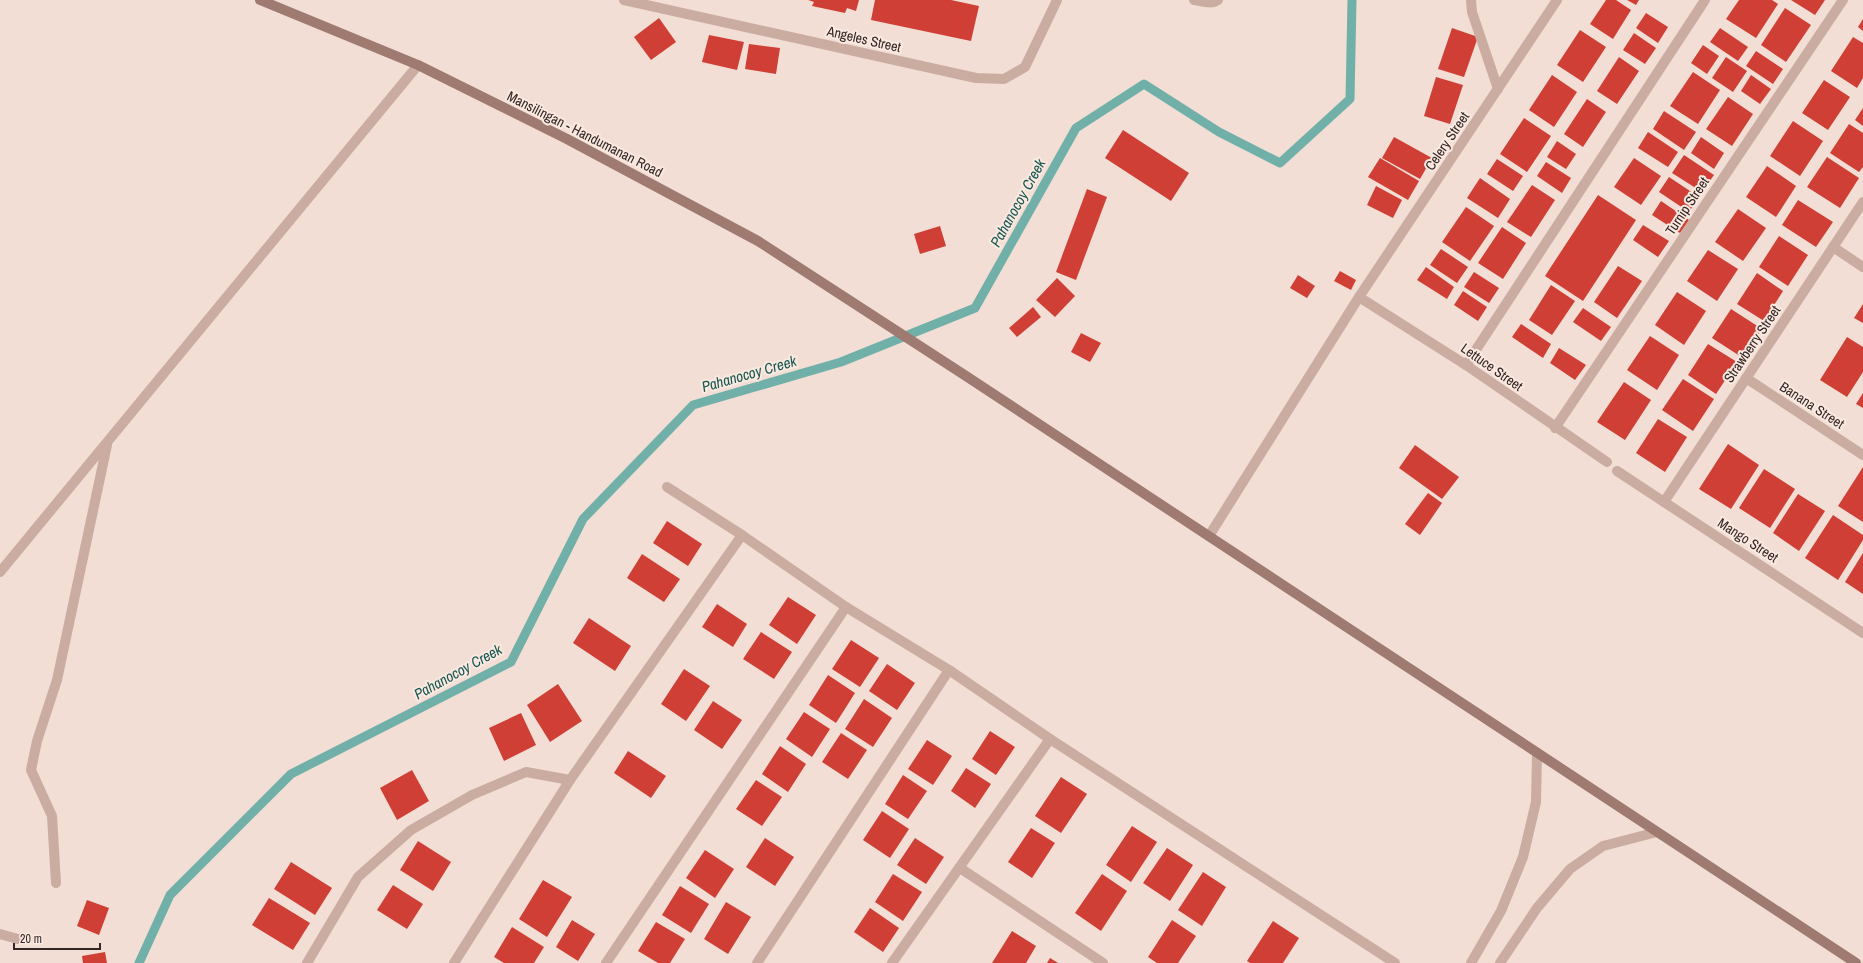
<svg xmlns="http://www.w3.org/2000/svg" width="1863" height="963" font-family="'Archivo Narrow',sans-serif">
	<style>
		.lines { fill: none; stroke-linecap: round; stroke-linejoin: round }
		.stream { stroke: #71b0a8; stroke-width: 9 }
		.building { fill: #cf3f35 }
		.street { stroke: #caaca0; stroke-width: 10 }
		.secondary { stroke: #9e7a71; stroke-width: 10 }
		.labels { text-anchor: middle; stroke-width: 4; stroke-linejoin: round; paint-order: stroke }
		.street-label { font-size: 14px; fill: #332624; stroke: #fae9e0 }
		.water-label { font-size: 15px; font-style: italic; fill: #175750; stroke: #fae9e0 }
	</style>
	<rect width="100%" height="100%" fill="#f2ded4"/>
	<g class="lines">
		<path class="stream" d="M 139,963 L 170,895 L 291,774 L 511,662 L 583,519 L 693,405 L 841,362 L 975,308 L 1076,128 L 1144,84 L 1219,132 L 1280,163 L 1350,99 L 1352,0"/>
	</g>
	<g class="building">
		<path d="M 808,0 L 859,0 L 856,11 L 847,8 L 845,13 L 812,6 L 814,2 Z"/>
		<path d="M 875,0 L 951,0 L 979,6 L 971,41 L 871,20 Z"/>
		<path d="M 1606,0 L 1616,0 L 1631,10 L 1613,39 L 1590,24 Z"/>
		<path d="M 1627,0 L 1639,0 L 1636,5 Z"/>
		<path d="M 1739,0 L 1772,0 L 1778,4 L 1756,38 L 1726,19 Z"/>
		<path d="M 1791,0 L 1825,0 L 1815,15 Z"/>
		<path d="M 1785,8 L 1811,25 L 1786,62 L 1761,45 Z"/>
		<path d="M 1646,13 L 1668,27 L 1658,43 L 1636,28 Z"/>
		<path d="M 659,18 L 676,42 L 651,60 L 634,37 Z"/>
		<path d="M 1863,19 L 1863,31 L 1858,27 Z"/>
		<path d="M 1452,28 L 1478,37 L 1464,77 L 1438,69 Z"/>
		<path d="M 1720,28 L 1748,47 L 1738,61 L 1710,42 Z"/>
		<path d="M 1580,30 L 1606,47 L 1583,82 L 1557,65 Z"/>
		<path d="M 1634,33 L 1656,48 L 1645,64 L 1623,50 Z"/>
		<path d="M 709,35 L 744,42 L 737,70 L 702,62 Z"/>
		<path d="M 1853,37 L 1863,43 L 1863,78 L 1857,88 L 1831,71 Z"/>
		<path d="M 749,44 L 780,48 L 776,74 L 745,69 Z"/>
		<path d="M 1703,45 L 1719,56 L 1707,74 L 1691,63 Z"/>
		<path d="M 1756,51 L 1783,69 L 1773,84 L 1746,66 Z"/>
		<path d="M 1619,57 L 1639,71 L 1617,104 L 1597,91 Z"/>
		<path d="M 1726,57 L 1747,71 L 1733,92 L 1712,78 Z"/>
		<path d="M 1693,72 L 1720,90 L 1698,124 L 1670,106 Z"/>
		<path d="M 1552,75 L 1577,92 L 1554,127 L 1529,110 Z"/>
		<path d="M 1751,75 L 1771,89 L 1760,104 L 1741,91 Z"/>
		<path d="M 1436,77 L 1463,85 L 1450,124 L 1424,116 Z"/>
		<path d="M 1824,80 L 1850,97 L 1828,130 L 1802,113 Z"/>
		<path d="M 1728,97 L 1753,114 L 1732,146 L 1706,129 Z"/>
		<path d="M 1587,99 L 1606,112 L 1583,147 L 1564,134 Z"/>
		<path d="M 1863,108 L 1863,126 L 1855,120 Z"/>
		<path d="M 1664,111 L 1696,132 L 1684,150 L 1653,129 Z"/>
		<path d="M 1524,118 L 1551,136 L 1527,172 L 1500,154 Z"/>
		<path d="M 1793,121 L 1823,141 L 1800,176 L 1770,156 Z"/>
		<path d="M 1849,124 L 1863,133 L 1863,167 L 1859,172 L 1830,153 Z"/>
		<path d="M 1123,130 L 1189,173 L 1171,201 L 1105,158 Z"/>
		<path d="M 1648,132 L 1678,152 L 1668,167 L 1638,148 Z"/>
		<path d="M 1394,137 L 1432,158 L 1420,179 L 1382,158 Z"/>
		<path d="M 1701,137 L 1724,153 L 1714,169 L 1691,153 Z"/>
		<path d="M 1557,141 L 1576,154 L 1566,169 L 1547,157 Z"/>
		<path d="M 1684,155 L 1714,175 L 1702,192 L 1672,173 Z"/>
		<path d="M 1827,157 L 1859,178 L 1840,208 L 1807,187 Z"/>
		<path d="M 1380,158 L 1419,181 L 1408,200 L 1368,177 Z"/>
		<path d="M 1634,158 L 1661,176 L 1641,205 L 1614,187 Z"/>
		<path d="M 1497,159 L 1523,176 L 1513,191 L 1487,174 Z"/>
		<path d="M 1546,162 L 1571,178 L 1562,193 L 1537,176 Z"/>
		<path d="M 1767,166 L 1796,186 L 1776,217 L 1746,197 Z"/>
		<path d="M 1669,177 L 1699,197 L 1689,212 L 1659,192 Z"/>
		<path d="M 1480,178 L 1510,199 L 1498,218 L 1467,198 Z"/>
		<path d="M 1532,185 L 1555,200 L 1531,237 L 1507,222 Z"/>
		<path d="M 1376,186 L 1402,200 L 1393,218 L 1367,205 Z"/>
		<path d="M 1087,189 L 1107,197 L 1076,280 L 1056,272 Z"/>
		<path d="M 1598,195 L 1636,220 L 1583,301 L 1545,276 Z"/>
		<path d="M 1798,200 L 1833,222 L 1816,247 L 1782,225 Z"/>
		<path d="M 1661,201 L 1689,220 L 1680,233 L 1652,215 Z"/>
		<path d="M 1466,207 L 1494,226 L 1470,261 L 1442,242 Z"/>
		<path d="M 1738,209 L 1766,228 L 1743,261 L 1715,242 Z"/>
		<path d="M 1643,225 L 1669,241 L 1658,257 L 1633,240 Z"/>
		<path d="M 940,226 L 946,246 L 920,254 L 914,234 Z"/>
		<path d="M 1502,227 L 1526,243 L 1503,279 L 1478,263 Z"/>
		<path d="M 1779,236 L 1808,255 L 1788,286 L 1759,267 Z"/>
		<path d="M 1441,249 L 1468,267 L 1457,283 L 1430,265 Z"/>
		<path d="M 1708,250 L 1738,269 L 1717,301 L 1687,281 Z"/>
		<path d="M 1618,266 L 1642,281 L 1617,318 L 1594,302 Z"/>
		<path d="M 1426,267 L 1454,287 L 1447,299 L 1417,280 Z"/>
		<path d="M 1340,271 L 1356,280 L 1351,290 L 1334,281 Z"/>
		<path d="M 1474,272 L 1499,288 L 1489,303 L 1464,287 Z"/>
		<path d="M 1757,273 L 1783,291 L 1764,321 L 1737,304 Z"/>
		<path d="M 1298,275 L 1315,286 L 1307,298 L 1290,288 Z"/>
		<path d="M 1057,278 L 1075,296 L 1055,317 L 1036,300 Z"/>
		<path d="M 1551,285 L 1575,301 L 1552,335 L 1529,320 Z"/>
		<path d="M 1463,291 L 1487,307 L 1478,321 L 1454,305 Z"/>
		<path d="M 1677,292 L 1706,311 L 1684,345 L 1655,325 Z"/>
		<path d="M 1863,304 L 1863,323 L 1854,318 Z"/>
		<path d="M 1033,307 L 1041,317 L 1017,337 L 1009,328 Z"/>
		<path d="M 1583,308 L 1611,327 L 1601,341 L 1573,322 Z"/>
		<path d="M 1731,309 L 1762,329 L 1743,358 L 1712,338 Z"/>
		<path d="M 1521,324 L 1551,344 L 1543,358 L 1512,337 Z"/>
		<path d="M 1081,333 L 1101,343 L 1090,362 L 1071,352 Z"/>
		<path d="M 1650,336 L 1679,355 L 1657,390 L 1627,370 Z"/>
		<path d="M 1847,337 L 1863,347 L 1863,372 L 1847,397 L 1820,380 Z"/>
		<path d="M 1708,344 L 1737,362 L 1716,394 L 1688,375 Z"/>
		<path d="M 1559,348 L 1586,365 L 1575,380 L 1550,363 Z"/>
		<path d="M 1683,379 L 1714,399 L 1693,431 L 1662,410 Z"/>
		<path d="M 1624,382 L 1651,400 L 1625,440 L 1597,422 Z"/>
		<path d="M 1863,393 L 1863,408 L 1856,404 Z"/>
		<path d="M 1658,419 L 1687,437 L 1665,472 L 1636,453 Z"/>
		<path d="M 1728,444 L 1759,465 L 1731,509 L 1699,489 Z"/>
		<path d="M 1415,445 L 1459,477 L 1442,499 L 1399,468 Z"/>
		<path d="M 1863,467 L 1863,522 L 1838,506 Z"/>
		<path d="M 1764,469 L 1795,489 L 1770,528 L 1739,508 Z"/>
		<path d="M 1428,493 L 1442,503 L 1420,535 L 1405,524 Z"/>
		<path d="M 1798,494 L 1825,511 L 1799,551 L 1773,533 Z"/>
		<path d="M 1833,515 L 1863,535 L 1863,540 L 1838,580 L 1805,558 Z"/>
		<path d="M 667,521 L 702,544 L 688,566 L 653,543 Z"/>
		<path d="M 1863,553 L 1863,594 L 1845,582 Z"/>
		<path d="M 642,554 L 680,579 L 664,602 L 627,578 Z"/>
		<path d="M 788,597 L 816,615 L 797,644 L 769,625 Z"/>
		<path d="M 717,604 L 747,624 L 733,647 L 702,627 Z"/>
		<path d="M 589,618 L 631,646 L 615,671 L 573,643 Z"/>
		<path d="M 761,632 L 792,652 L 774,679 L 743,659 Z"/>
		<path d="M 851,640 L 879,658 L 860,687 L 832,669 Z"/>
		<path d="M 887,664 L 915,683 L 897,710 L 869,691 Z"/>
		<path d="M 684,669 L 710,686 L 686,721 L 661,704 Z"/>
		<path d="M 828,675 L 855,693 L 836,723 L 809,705 Z"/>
		<path d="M 558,684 L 582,721 L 550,742 L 527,705 Z"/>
		<path d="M 864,699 L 892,718 L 873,747 L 845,729 Z"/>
		<path d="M 713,701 L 742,720 L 722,749 L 694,730 Z"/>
		<path d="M 804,712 L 830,729 L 812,757 L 786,739 Z"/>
		<path d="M 521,713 L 536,745 L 504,761 L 489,728 Z"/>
		<path d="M 990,731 L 1015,747 L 996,775 L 972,759 Z"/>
		<path d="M 841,733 L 867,750 L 848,779 L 822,762 Z"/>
		<path d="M 927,740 L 952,756 L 933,785 L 908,769 Z"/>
		<path d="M 780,746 L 806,764 L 788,792 L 762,774 Z"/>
		<path d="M 628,751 L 666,776 L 651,798 L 614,773 Z"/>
		<path d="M 966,768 L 991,784 L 975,808 L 951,791 Z"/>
		<path d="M 412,770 L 429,801 L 397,820 L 380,788 Z"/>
		<path d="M 903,775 L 927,791 L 908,819 L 885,804 Z"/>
		<path d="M 1061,777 L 1087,794 L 1061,833 L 1035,816 Z"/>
		<path d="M 756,780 L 782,797 L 762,826 L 736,809 Z"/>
		<path d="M 882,811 L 909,829 L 890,858 L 863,840 Z"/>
		<path d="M 1132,826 L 1157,842 L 1131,882 L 1106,865 Z"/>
		<path d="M 1031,828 L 1055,843 L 1032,878 L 1008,862 Z"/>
		<path d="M 765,838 L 794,857 L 775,886 L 746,867 Z"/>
		<path d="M 915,838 L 944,857 L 926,884 L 897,865 Z"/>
		<path d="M 418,841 L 451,862 L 433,891 L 400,870 Z"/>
		<path d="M 1167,848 L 1193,865 L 1170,901 L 1143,883 Z"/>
		<path d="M 705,850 L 734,869 L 715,898 L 686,878 Z"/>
		<path d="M 291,862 L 332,888 L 315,915 L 274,889 Z"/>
		<path d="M 1203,872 L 1226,887 L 1202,926 L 1178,910 Z"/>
		<path d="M 893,874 L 922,892 L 903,921 L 875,902 Z"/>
		<path d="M 1102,874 L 1127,891 L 1101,931 L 1075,913 Z"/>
		<path d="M 543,880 L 572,897 L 547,937 L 519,919 Z"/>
		<path d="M 393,885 L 423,904 L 407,929 L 377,910 Z"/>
		<path d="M 680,886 L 709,904 L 691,933 L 662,915 Z"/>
		<path d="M 269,898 L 310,923 L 293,950 L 252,925 Z"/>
		<path d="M 87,900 L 109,908 L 99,935 L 77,926 Z"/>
		<path d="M 726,902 L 751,917 L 728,954 L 704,939 Z"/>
		<path d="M 870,908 L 899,928 L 883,952 L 854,932 Z"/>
		<path d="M 572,920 L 595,934 L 578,961 L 556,947 Z"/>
		<path d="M 1172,920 L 1196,936 L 1178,963 L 1157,963 L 1148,957 Z"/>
		<path d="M 1273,921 L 1299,938 L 1283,963 L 1250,963 L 1247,961 Z"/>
		<path d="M 656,922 L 685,939 L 670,963 L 658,963 L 638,951 Z"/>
		<path d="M 512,927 L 544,947 L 534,963 L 504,963 L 494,957 Z"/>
		<path d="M 1012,931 L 1036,946 L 1026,963 L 992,963 Z"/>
		<path d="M 105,952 L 107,963 L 83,963 L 82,956 Z"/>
		<path d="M 1050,958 L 1058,963 L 1047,963 Z"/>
	</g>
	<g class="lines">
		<g class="street">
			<path d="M 624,0 L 976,78 L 1004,79 L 1025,67 L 1057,0"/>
			<path d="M 1194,0 C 1202,1 1212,5 1218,0"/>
			<path d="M 1471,0 L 1472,12 L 1498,89"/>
			<path d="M 1833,247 L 1863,267"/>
			<path d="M 1359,297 L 1466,365 L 1607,462"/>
			<path d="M 1466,365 L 1705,0"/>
			<path d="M 1746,378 L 1863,455"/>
			<path d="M 1555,428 L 1843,0"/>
			<path d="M 1617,471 L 1863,633"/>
			<path d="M 667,487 L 742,535 L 846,607 L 949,670 L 1050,739 L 1395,963"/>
			<path d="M 1664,502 L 1863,202"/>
			<path d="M 1209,536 L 1359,297 L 1557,0"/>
			<path d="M 0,572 L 418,65"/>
			<path d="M 960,868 L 1103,963"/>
			<path d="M 56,883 L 52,816 L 31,770 L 37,741 L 57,680 L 107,445"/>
			<path d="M 0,934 L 18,939"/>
			<path d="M 307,963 L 358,877 L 411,830 L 472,795 L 526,772 L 570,780 L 742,535"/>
			<path d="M 454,963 L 570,780"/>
			<path d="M 606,963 L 846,607"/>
			<path d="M 757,963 L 949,670"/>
			<path d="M 892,963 L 1050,739"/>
			<path d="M 1471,963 L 1501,911 L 1523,857 L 1536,802 L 1537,753"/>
			<path d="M 1500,963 L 1537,908 L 1570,869 L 1603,846 L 1657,832"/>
		</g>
		<path class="secondary" d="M 260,0 L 418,65 L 567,139 L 758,241 L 966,376 L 1856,963"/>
	</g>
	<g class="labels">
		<g class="street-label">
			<text transform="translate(864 39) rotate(13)" y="5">Angeles Street</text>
			<text transform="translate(585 134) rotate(27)" y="5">Mansilingan - Handumanan Road</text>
			<text transform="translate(1447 141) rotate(-56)" y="5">Celery Street</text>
			<text transform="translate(1687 206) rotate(-56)" y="5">Turnip Street</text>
			<text transform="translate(1752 344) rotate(-56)" y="5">Strawberry Street</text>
			<text transform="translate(1492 367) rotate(35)" y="5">Lettuce Street</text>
			<text transform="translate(1812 405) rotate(33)" y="5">Banana Street</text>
			<text transform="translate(1748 540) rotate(33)" y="5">Mango Street</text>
		</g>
		<g class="water-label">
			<text transform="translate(1018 203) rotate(-61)" y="5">Pahanocoy Creek</text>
			<text transform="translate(749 374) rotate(-16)" y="5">Pahanocoy Creek</text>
			<text transform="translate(458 672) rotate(-29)" y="5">Pahanocoy Creek</text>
		</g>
	</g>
	<path d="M14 943v6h86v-6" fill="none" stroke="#332624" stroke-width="2"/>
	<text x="20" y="943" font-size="12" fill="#332624" stroke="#fae9e0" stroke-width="3" paint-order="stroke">20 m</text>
</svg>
